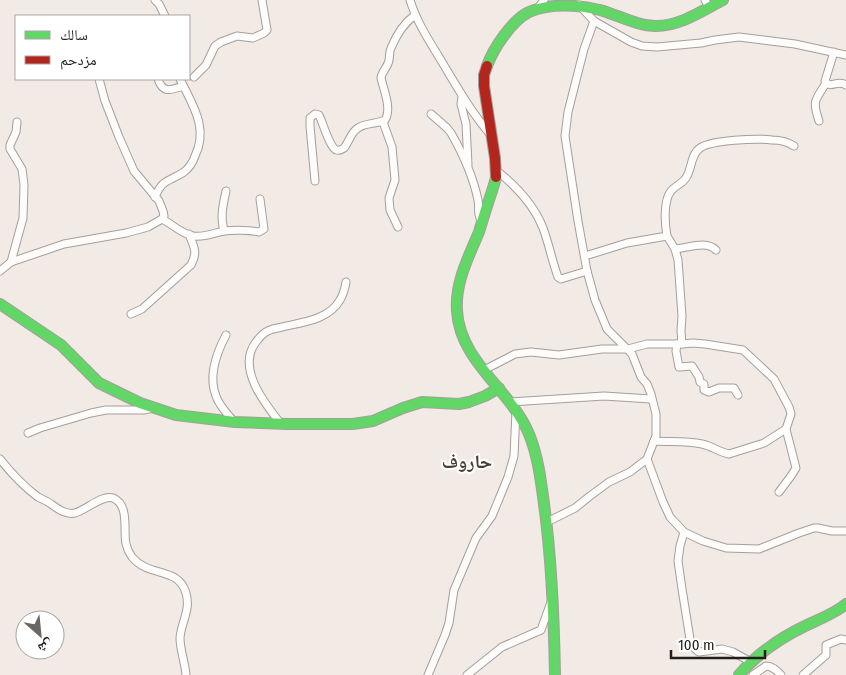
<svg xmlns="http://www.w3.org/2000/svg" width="846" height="675" font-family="'Fira Sans Condensed','Noto Naskh Arabic',sans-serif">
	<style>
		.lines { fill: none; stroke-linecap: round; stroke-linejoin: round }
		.street-casing { stroke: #a49f9a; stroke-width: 9 }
		.fast-casing { stroke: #a49f9a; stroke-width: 12 }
		.jam-casing { stroke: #a49f9a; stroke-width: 12 }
		.street { stroke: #fdfcfb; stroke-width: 7 }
		.fast { stroke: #63d668; stroke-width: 10 }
		.jam { stroke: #b3261e; stroke-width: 10 }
		.labels { text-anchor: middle; stroke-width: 4; stroke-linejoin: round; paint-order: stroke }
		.quarter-label { font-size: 19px; font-weight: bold; fill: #473e35; stroke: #fff }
	</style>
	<rect width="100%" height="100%" fill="#f2ebe5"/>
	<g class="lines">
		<defs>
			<g id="street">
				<path d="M 155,0 L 159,4 L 165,16"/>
				<path d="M 410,0 C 417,23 430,42 442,62 C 457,87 471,112 490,134"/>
				<path d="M 705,0 L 709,7"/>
				<path d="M 579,5 L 594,21 L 631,42 L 642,46 L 657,47 L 701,43 L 715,40 L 739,37 L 795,44 L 846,55"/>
				<path d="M 538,8 L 544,0"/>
				<path d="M 594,21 L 584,49 L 568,112 L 565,136 L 578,221 L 587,271 L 595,300 L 607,329 L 632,354 L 641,377 L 647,384 L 651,394 L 656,414 L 656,436 L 647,459"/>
				<path d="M 834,52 L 825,81 C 831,90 837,79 846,85"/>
				<path d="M 194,77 L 206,65 L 215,46 L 221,42 L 237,36 L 253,38 L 264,33 L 267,30 L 262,0"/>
				<path d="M 158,79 C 163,94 171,90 183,86"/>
				<path d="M 462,97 L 461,104 L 466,124 L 468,165"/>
				<path d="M 431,114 L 447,128 L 451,133 C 463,154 473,176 478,200 C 480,209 476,213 482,222"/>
				<path d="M 819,121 C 812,100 815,101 826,83"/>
				<path d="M 383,122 L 392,147 L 395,180 L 389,198 L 390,210 L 398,227"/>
				<path d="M 497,171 C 516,186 534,205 543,228 C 549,244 552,261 558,277 L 561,279 L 587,271"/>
				<path d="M 315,181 L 310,126 L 310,118 L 315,114 L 319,115 C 323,123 329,146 336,150 C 340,151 341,150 344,148 C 349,142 351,132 358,128 C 364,123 377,124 385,120 C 392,109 384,91 381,78 C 382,71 388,67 389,60 C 390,56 389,52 391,48 C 396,36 404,23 415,15"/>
				<path d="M 155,197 C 163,178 169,182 184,172 C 189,168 193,162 195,156 C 209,128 192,104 180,79"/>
				<path d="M 162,219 C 172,224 182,234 193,236 C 203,238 214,233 224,231 C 233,230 250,230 259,232 L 264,229 L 260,199"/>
				<path d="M 224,231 C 220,217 223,205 226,191"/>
				<path d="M 675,249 C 688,248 706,240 716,250"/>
				<path d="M 585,256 L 627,243 L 667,236 C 665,225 663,201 671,191 C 676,185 684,183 687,176 C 692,167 691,154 700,148 C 711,140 757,138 772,140 C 779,140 788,142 794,146"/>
				<path d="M 11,262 L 23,218 L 24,185 L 22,169 L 10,149 L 10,145 L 16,132 L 17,122"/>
				<path d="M 0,271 L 11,262 L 64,244 L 126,233 L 148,227 L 162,219 L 164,216 L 163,211 L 159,201 L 134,171 L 119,137 L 105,101 L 99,79"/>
				<path d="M 131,314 L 142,309 L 191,265 C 198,251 194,248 189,234"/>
				<path d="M 226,335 C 217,352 208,376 216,396 C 219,406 228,414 234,422"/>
				<path d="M 677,344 L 676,351 L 679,367 L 692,366 L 699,377 L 700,382 L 704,384 L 704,390 L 709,392 L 719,388 L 734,388 L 738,395"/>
				<path d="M 484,370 L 515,354 L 531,352 L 559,355 L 602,349 L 628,349 L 647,344 L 682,344"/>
				<path d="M 510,402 L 604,396 L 651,399"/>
				<path d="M 281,424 C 265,404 236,368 256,342 C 259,338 263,333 268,331 C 273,328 280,328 286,326 C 305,322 329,319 340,300 C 343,295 345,288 346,282"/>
				<path d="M 28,433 L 40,428 L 91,413 L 106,410 L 144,410 L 153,408"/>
				<path d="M 654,441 C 671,442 687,441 702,444 C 712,446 719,452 729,454 L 764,443 L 786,429 L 791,414 L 789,407 L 774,379 L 743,350 L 705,344 L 693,343 L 682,344 L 681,331 L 682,316 L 678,260 L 675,249 L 667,236"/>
				<path d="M 0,459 C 11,473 23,486 38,497 C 42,499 47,501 51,504 C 58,509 66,515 75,513 C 86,510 103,494 113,498 C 130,505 123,531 126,544 C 127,548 129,553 132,557 C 149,578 178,566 186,593 C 191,611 181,622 180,638 C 180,650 185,662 186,675"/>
				<path d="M 779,492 L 791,476 L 796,468 L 786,429"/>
				<path d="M 547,522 L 575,508 L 590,496 L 609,482 L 630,472 L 647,459 L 663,502 L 670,517 L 684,532 L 703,541 L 726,548 L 759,549 L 799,533 L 814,528 L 818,528 L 832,531 L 846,531"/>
				<path d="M 684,532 L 680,546 L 678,561 L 682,589 L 690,639 L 693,647 L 699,652 L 722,649 L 733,652 L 751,662"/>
				<path d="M 428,675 L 445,635 L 449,623 L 454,590 L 476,538 L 492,516 L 508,477 L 514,456 L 516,411"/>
				<path d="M 467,675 L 502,647 L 541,630 L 551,602"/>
				<path d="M 753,675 L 766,666 C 773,666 777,671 781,675"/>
				<path d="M 803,675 L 826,655 L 826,645 L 841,639 L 846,640"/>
			</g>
			<g id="fast">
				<path d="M 487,66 C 493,49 512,20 529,12 C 551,3 578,5 600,10 C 618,15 637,26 656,26 C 680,26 702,11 723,0"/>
				<path d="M 496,177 C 494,186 491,194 488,203 C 485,212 482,222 479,232 C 468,258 455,283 457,311 C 460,362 511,390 529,434 C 538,456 541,481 544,504 C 552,561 554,618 555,675"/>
				<path d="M 0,304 L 61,345 L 99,383 L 140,403 L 176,415 L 235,422 L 287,424 L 353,424 L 373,421 L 403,408 L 422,402 L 459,404 L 469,402 L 485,396 L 499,388"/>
				<path d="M 739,675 C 757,654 780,638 805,626 C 819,619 834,614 846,604"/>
			</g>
			<path id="jam" d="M 487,66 L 484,75 L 484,86 L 495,158 L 496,177"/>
		</defs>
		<use href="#street" class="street-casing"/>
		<use href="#fast" class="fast-casing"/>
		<use href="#jam" class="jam-casing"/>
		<use href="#street" class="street"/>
		<use href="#fast" class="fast"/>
		<use href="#jam" class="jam"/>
	</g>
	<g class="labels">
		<g class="quarter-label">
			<text x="467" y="468">حاروف</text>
		</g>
	</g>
	<rect x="15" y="15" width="175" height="65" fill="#ffffff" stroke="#a7a5a3"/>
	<rect x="25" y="31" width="25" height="8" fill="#63d668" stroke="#a7a5a3"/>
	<text x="60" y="40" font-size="15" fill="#221e1a">سالك</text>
	<rect x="25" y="56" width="25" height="8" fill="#b3261e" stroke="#a7a5a3"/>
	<text x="60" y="65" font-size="15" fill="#221e1a">مزدحم</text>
	<g transform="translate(40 635) rotate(153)"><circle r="24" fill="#ffffff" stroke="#a7a5a3"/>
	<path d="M0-4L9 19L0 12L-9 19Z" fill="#6b6661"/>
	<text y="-8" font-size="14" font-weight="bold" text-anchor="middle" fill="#221e1a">ش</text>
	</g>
	<path d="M671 650v8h94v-8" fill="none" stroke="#221e1a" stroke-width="2.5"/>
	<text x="678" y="650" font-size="15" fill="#221e1a" stroke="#ffffff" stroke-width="4" paint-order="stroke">100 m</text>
</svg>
